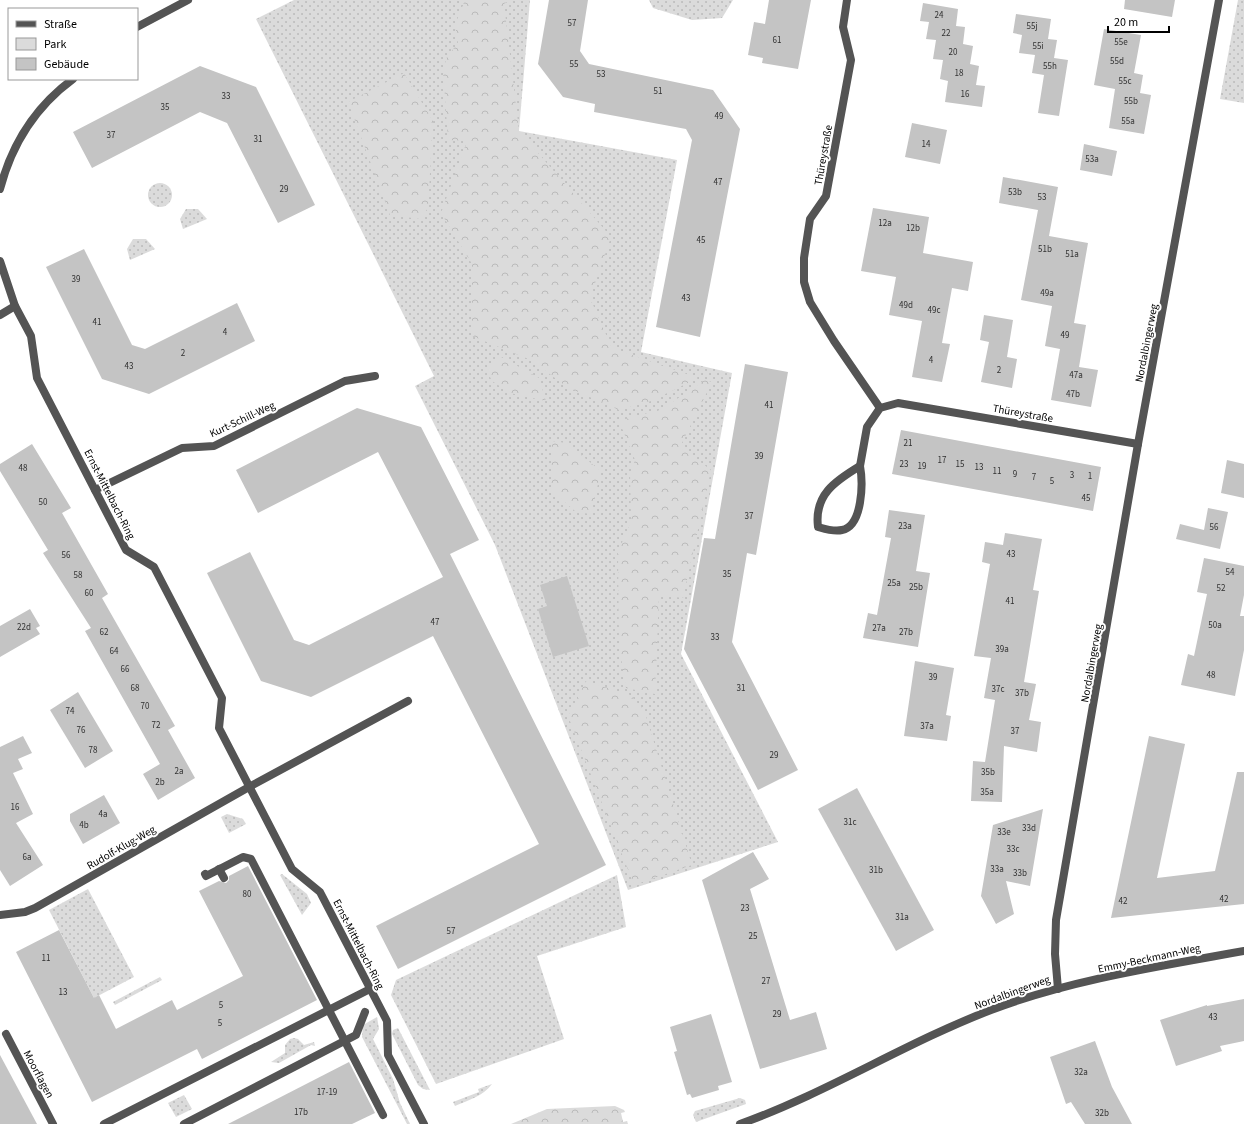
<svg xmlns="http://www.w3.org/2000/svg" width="1244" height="1124" font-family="'Source Sans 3',sans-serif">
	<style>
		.green { fill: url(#green-dots) }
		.forest { fill: url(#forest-crowns) }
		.building { fill: #c4c4c4 }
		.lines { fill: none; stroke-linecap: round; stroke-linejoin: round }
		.pedestrian { stroke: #545454; stroke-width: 8 }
		.minor { stroke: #545454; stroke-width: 8 }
		.tertiary { stroke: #545454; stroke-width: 8 }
		.labels { text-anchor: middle; stroke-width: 4; stroke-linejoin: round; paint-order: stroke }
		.number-label { font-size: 9px; fill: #313131 }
		.street-label { font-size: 11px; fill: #000; stroke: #fff }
	</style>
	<defs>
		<pattern id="green-dots" width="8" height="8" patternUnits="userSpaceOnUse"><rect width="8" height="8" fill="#dbdbdb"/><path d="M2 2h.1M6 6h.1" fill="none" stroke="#bababa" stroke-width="1.8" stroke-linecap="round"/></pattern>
		<pattern id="forest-crowns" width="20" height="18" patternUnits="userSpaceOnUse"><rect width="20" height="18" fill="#dbdbdb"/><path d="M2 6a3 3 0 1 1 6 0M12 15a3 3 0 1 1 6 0" fill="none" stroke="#bababa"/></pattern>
	</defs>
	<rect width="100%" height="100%" fill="#fff"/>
	<g class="green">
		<path d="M 294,0 L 530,0 L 519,131 L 677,160 L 641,352 L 732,373 L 681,654 L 778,842 L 628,890 L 495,545 L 415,386 L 434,376 L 256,19 Z"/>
		<path d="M 649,0 L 733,0 L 722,18 L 692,20 L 653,8 Z"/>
		<path d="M 1238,0 L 1244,0 L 1244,103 L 1220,99 Z"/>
		<circle cx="160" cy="195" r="12"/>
		<path d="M 186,209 L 198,209 L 207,219 L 183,229 L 180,219 Z"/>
		<path d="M 133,239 L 146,239 L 155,249 L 130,260 L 127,249 Z"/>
		<path d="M 227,814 L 243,819 L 246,824 L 229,833 L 221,817 Z"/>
		<path d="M 282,874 L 307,894 L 311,903 L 302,915 L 280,875 Z"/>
		<path d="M 617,875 L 626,927 L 537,956 L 564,1039 L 436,1084 L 391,995 L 396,980 Z"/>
		<path d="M 88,889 L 134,977 L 94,998 L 49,910 Z"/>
		<path d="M 160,977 L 162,980 L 115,1005 L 113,1002 Z"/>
		<path d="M 377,1017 L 379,1029 L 373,1039 L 393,1079 L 400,1103 L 410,1124 L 407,1124 L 362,1037 L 363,1025 Z"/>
		<path d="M 398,1028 L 430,1090 L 423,1089 L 418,1085 L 392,1034 L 393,1030 Z"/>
		<path d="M 294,1038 L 298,1039 L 304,1045 L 314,1042 L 315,1046 L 311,1045 L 279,1063 L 271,1062 L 285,1053 L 285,1045 L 290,1039 Z"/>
		<path d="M 492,1084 C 483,1096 469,1100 455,1106 L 453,1102 L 479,1092 L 478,1089 Z"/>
		<path d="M 184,1095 L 192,1109 L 176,1117 L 168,1103 Z"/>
		<path d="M 740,1098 L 745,1100 L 746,1104 L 696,1122 L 693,1115 L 695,1111 Z"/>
	</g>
	<g class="forest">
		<path d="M 465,0 L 510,0 L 504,4 L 519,131 L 611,237 L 590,298 L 612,348 L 698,378 L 651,401 L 619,410 L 567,387 L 531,360 L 472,336 L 472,264 L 441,213 L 467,141 L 448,140 L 443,70 L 447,57 L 458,43 L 455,25 Z"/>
		<path d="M 404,73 L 433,121 L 428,208 L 420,219 L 390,215 L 348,102 Z"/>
		<path d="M 501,357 L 539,378 L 546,401 L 510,393 L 492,381 L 486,369 Z"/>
		<path d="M 705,380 L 712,382 L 680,447 L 711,470 L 683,598 L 659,595 L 655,694 L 626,688 L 619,645 L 618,552 L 631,521 L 630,473 L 635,460 L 619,421 L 662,409 Z"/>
		<path d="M 552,441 L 566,443 L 601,471 L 591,514 L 576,512 L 551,490 Z"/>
		<path d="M 586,681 L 630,695 L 644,710 L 692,865 L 634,885 L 568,716 Z"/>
		<path d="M 615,1106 L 624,1110 L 625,1112 L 621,1113 L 623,1122 L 627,1121 L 628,1124 L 511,1124 L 547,1109 Z"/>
	</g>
	<g class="building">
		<path d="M 549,0 L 588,0 L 580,51 L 589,64 L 713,90 L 740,129 L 700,337 L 656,327 L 692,140 L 686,129 L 594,112 L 595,104 L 563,97 L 538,64 Z"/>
		<path d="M 769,0 L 811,0 L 798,69 L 762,63 L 763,58 L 748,55 L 754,22 L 765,24 Z"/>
		<path d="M 1125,0 L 1175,0 L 1172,17 L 1124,9 Z"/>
		<path d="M 923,3 L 958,9 L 956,26 L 965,27 L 963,44 L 973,46 L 970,64 L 979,66 L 976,85 L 985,86 L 982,107 L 945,102 L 948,81 L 940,79 L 943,60 L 933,59 L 936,40 L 926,39 L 929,22 L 920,21 Z"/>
		<path d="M 1016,14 L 1051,19 L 1048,39 L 1057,40 L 1054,58 L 1068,60 L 1059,116 L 1038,113 L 1044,75 L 1032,73 L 1035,55 L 1019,53 L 1022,35 L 1013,33 Z"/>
		<path d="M 1104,29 L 1141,35 L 1134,73 L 1143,75 L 1140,93 L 1151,95 L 1144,134 L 1109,128 L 1115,89 L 1094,85 Z"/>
		<path d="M 200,66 L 256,87 L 315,205 L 278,223 L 227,123 L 200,112 L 92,168 L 73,132 Z"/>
		<path d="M 912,123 L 947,130 L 940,164 L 905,157 Z"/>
		<path d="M 1084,144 L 1117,151 L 1112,176 L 1080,170 Z"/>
		<path d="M 1003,177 L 1058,187 L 1049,236 L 1088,243 L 1074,323 L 1086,325 L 1079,367 L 1098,370 L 1091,407 L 1051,400 L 1060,349 L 1045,346 L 1052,306 L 1021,300 L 1038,210 L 999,203 Z"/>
		<path d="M 873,208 L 929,217 L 923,253 L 973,262 L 968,291 L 952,288 L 942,343 L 950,344 L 942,382 L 912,377 L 922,321 L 889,315 L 896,277 L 861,271 Z"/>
		<path d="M 84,249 L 132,345 L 145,349 L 237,303 L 255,341 L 149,394 L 102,379 L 46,267 Z"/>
		<path d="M 984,315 L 1013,320 L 1007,357 L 1017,359 L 1012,388 L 981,382 L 989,342 L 980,340 Z"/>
		<path d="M 745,364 L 788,372 L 756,555 L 747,553 L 732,642 L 798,770 L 758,790 L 684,649 L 704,538 L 715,539 Z"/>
		<path d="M 357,408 L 421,427 L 479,540 L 450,554 L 606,865 L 398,969 L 376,926 L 539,844 L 433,636 L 311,697 L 261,681 L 207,573 L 250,552 L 294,640 L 309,645 L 443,577 L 378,452 L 258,513 L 236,470 Z"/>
		<path d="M 901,430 L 1101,467 L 1093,511 L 892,474 Z"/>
		<path d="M 32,444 L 71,508 L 62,513 L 108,594 L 102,598 L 175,726 L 168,730 L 195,778 L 158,800 L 143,774 L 160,764 L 85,631 L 91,628 L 43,553 L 48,550 L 0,471 L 0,464 Z"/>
		<path d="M 1227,460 L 1244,464 L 1244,498 L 1221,493 Z"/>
		<path d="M 1208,508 L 1228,512 L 1220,549 L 1176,539 L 1180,524 L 1204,530 Z"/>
		<path d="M 889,510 L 925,515 L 916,571 L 930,573 L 918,647 L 863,638 L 868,613 L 877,615 L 891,538 L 885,537 Z"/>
		<path d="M 1005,533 L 1042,539 L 1033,590 L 1039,591 L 1024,682 L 1036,684 L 1029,720 L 1041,722 L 1037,752 L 1004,746 L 1002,802 L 971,801 L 973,761 L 985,762 L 995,700 L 984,698 L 991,658 L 974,656 L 990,564 L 982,562 L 985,542 L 1003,545 Z"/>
		<path d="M 1204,558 L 1244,566 L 1244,595 L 1240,616 L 1244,616 L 1244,650 L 1235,696 L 1181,685 L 1188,654 L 1194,656 L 1207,594 L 1197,592 Z"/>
		<path d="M 567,576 L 589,646 L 553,657 L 538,609 L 547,606 L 540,585 Z"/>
		<path d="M 30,609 L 40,626 L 36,628 L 40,634 L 0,657 L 0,626 Z"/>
		<path d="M 915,661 L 954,668 L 946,715 L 951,716 L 947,741 L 904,736 Z"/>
		<path d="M 78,692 L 113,751 L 85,768 L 50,710 Z"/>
		<path d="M 23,736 L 32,753 L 18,759 L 23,769 L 13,773 L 33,814 L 16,823 L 43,865 L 10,886 L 0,870 L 0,747 Z"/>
		<path d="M 1149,736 L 1185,744 L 1157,878 L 1215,871 L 1237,772 L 1244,772 L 1244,904 L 1111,918 Z"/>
		<path d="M 857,788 L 934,930 L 896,951 L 818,809 Z"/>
		<path d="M 104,795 L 120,823 L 83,844 L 70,821 L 70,814 Z"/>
		<path d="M 1043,809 L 1030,886 L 1006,881 L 1014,914 L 996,924 L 981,896 L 993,825 Z"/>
		<path d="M 753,852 L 769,879 L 750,889 L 790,1020 L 816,1012 L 827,1049 L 760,1069 L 702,880 Z"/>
		<path d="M 248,866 L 317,1000 L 202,1059 L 197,1049 L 92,1102 L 16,952 L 59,930 L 94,998 L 99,995 L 116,1029 L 172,1000 L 177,1010 L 243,976 L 199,891 L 219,881 L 226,883 L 229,880 L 229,876 Z"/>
		<path d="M 1244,999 L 1244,1041 L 1220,1046 L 1222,1051 L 1176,1066 L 1160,1020 L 1207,1005 L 1207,1006 Z"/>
		<path d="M 711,1014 L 732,1082 L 718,1086 L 719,1090 L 692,1098 L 690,1094 L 687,1095 L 674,1052 L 677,1051 L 670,1027 Z"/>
		<path d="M 1095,1041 L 1112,1087 L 1132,1124 L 1085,1124 L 1071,1102 L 1066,1104 L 1050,1057 Z"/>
		<path d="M 0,1055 L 37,1124 L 0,1124 Z"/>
		<path d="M 349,1062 L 375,1113 L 352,1124 L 228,1124 Z"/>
	</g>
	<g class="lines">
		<g class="pedestrian">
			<path d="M 219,869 L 224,878"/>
			<path d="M 205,874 L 206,876 L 243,857 L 251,859 L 383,1115"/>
			<path d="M 6,1034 L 53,1124"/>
			<path d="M 104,1124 L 370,989"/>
			<path d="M 184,1124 L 356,1035 L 365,1012"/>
		</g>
		<g class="minor">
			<path d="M 847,0 L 843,27 L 851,60 L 826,196 L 810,219 L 804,258 L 804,282 L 810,302 L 834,341 L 880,408"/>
			<path d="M 137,27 L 188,0"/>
			<path d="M 0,189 C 12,143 35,107 73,79"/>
			<path d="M 0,261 L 15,306 L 31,336 L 37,378 L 126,550 L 154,567 L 222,698 L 219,728 L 292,869 L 320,892 L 387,1021 L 388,1055 L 424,1124"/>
			<path d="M 0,315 L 15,306"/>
			<path d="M 860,466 L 867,427 L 880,408 L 898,403 L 1138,444"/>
			<path d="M 860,466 C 863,482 863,526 842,530 C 834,532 825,529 818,527 C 814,495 835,481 860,466 Z"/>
			<path d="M 95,490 L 182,448 L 214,446 L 345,381 L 375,376"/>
			<path d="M 0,915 L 25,912 L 35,908 L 249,787 L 408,701"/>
			<path d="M 1058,989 L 1055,954 L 1056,920 L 1138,444 L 1219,0"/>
		</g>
		<path class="tertiary" d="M 740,1124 C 827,1093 905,1043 991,1010 C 1069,980 1161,966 1244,951"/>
	</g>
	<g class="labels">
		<g class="number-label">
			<text x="939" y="18">24</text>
			<text x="572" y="26">57</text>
			<text x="1032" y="29">55j</text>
			<text x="946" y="36">22</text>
			<text x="777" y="43">61</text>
			<text x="1121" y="45">55e</text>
			<text x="1038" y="49">55i</text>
			<text x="953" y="55">20</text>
			<text x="1117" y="64">55d</text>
			<text x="574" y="67">55</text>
			<text x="1050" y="69">55h</text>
			<text x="959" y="76">18</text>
			<text x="601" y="77">53</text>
			<text x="1125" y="84">55c</text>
			<text x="658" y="94">51</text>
			<text x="965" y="97">16</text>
			<text x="226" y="99">33</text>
			<text x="1131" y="104">55b</text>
			<text x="165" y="110">35</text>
			<text x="719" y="119">49</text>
			<text x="1128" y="124">55a</text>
			<text x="111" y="138">37</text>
			<text x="258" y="142">31</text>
			<text x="926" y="147">14</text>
			<text x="1092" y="162">53a</text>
			<text x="718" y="185">47</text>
			<text x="284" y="192">29</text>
			<text x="1015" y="195">53b</text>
			<text x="1042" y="200">53</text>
			<text x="885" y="226">12a</text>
			<text x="913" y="231">12b</text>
			<text x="701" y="243">45</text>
			<text x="1045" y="252">51b</text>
			<text x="1072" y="257">51a</text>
			<text x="76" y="282">39</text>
			<text x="1047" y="296">49a</text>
			<text x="686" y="301">43</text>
			<text x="906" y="308">49d</text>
			<text x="934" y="313">49c</text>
			<text x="97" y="325">41</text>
			<text x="225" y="335">4</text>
			<text x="1065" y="338">49</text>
			<text x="183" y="356">2</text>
			<text x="931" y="363">4</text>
			<text x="129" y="369">43</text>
			<text x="999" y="373">2</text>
			<text x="1076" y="378">47a</text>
			<text x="1073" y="397">47b</text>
			<text x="769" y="408">41</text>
			<text x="908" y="446">21</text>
			<text x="759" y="459">39</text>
			<text x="942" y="463">17</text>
			<text x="904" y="467">23</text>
			<text x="960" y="467">15</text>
			<text x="922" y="469">19</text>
			<text x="979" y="470">13</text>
			<text x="23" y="471">48</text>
			<text x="997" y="474">11</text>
			<text x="1015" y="477">9</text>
			<text x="1072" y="478">3</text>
			<text x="1090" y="479">1</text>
			<text x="1034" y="480">7</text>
			<text x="1052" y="484">5</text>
			<text x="1086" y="501">45</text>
			<text x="43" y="505">50</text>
			<text x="749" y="519">37</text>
			<text x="905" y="529">23a</text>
			<text x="1214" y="530">56</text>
			<text x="1011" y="557">43</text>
			<text x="66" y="558">56</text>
			<text x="1230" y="575">54</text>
			<text x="727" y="577">35</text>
			<text x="78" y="578">58</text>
			<text x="894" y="586">25a</text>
			<text x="916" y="590">25b</text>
			<text x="1221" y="591">52</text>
			<text x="89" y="596">60</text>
			<text x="1010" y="604">41</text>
			<text x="435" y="625">47</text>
			<text x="1215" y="628">50a</text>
			<text x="24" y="630">22d</text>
			<text x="879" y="631">27a</text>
			<text x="104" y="635">62</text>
			<text x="906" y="635">27b</text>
			<text x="715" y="640">33</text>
			<text x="1002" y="652">39a</text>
			<text x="114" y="654">64</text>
			<text x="125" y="672">66</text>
			<text x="1211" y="678">48</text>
			<text x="933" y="680">39</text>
			<text x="135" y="691">68</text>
			<text x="741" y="691">31</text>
			<text x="998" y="692">37c</text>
			<text x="1022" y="696">37b</text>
			<text x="145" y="709">70</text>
			<text x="70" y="714">74</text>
			<text x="156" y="728">72</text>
			<text x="927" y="729">37a</text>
			<text x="81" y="733">76</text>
			<text x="1015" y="734">37</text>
			<text x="93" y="753">78</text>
			<text x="774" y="758">29</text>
			<text x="179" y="774">2a</text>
			<text x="988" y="775">35b</text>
			<text x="160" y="785">2b</text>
			<text x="987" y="795">35a</text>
			<text x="15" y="810">16</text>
			<text x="103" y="817">4a</text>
			<text x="850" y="825">31c</text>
			<text x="84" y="828">4b</text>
			<text x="1029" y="831">33d</text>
			<text x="1004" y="835">33e</text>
			<text x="1013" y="852">33c</text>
			<text x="27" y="860">6a</text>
			<text x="997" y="872">33a</text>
			<text x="876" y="873">31b</text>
			<text x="1020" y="876">33b</text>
			<text x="247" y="897">80</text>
			<text x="1224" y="902">42</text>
			<text x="1123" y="904">42</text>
			<text x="745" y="911">23</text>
			<text x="902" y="920">31a</text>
			<text x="451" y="934">57</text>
			<text x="753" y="939">25</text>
			<text x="46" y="961">11</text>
			<text x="766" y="984">27</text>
			<text x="63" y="995">13</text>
			<text x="221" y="1008">5</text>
			<text x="777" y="1017">29</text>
			<text x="1213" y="1020">43</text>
			<text x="220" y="1026">5</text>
			<text x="1081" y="1075">32a</text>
			<text x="327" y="1095">17-19</text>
			<text x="301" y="1115">17b</text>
			<text x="1102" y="1116">32b</text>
		</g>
		<g class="street-label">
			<text transform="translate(823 155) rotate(-80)" y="4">Thüreystraße</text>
			<text transform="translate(1146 343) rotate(-79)" y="4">Nordalbingerweg</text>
			<text transform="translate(1023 413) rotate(10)" y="4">Thüreystraße</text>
			<text transform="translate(242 419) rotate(-25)" y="4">Kurt-Schill-Weg</text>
			<text transform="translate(110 494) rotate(63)" y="4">Ernst-Mittelbach-Ring</text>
			<text transform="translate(1091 663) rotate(-80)" y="4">Nordalbingerweg</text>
			<text transform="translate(121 847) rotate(-30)" y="4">Rudolf-Klug-Weg</text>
			<text transform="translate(359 944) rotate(63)" y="4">Ernst-Mittelbach-Ring</text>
			<text transform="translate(1149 958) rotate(-12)" y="4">Emmy-Beckmann-Weg</text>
			<text transform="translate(1012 992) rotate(-20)" y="4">Nordalbingerweg</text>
			<text transform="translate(39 1074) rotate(62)" y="4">Moorflagen</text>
		</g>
	</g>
	<rect x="8" y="8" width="130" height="72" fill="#ffffff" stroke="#999999"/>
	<rect x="16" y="21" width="20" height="6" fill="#545454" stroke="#999999"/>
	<text x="44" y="28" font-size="12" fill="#000000">Straße</text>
	<rect x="16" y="38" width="20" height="12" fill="#dbdbdb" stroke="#999999"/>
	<text x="44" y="48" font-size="12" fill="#000000">Park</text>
	<rect x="16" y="58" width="20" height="12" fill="#c4c4c4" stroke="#999999"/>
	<text x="44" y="68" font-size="12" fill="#000000">Gebäude</text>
	<path d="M1108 26v6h61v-6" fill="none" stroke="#000000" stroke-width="2"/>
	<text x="1114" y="26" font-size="12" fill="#000000" stroke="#ffffff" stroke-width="3" paint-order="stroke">20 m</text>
</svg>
